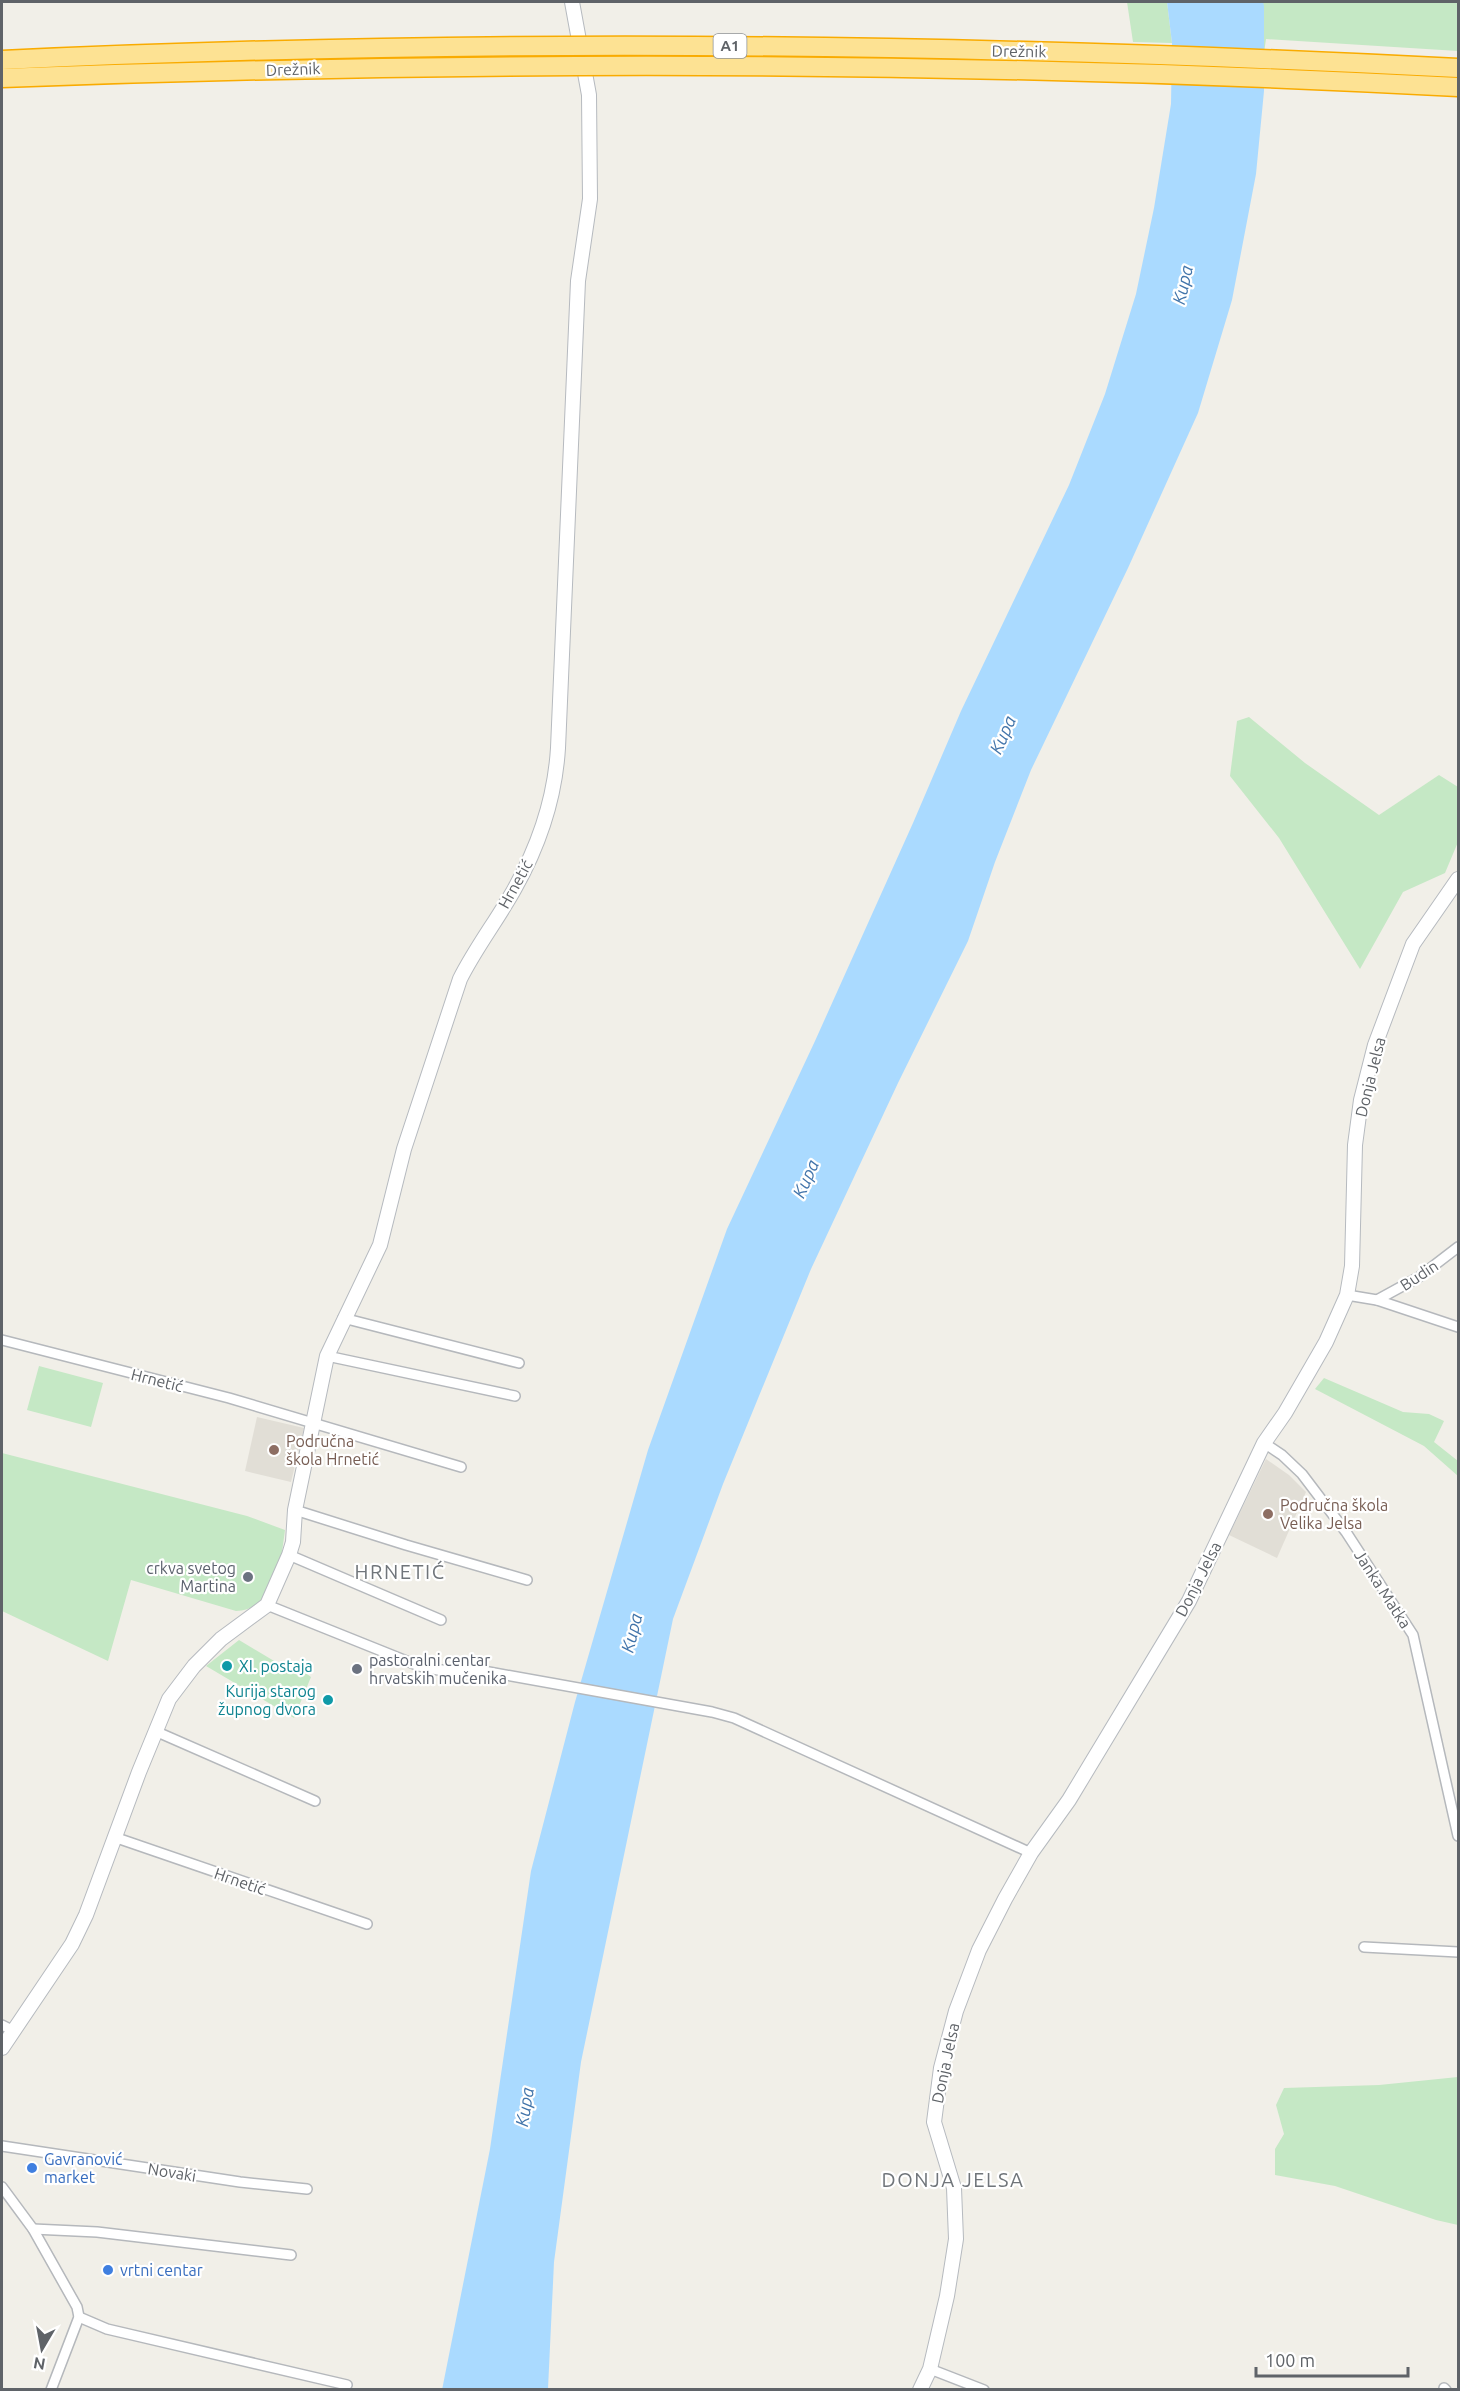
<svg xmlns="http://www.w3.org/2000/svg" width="1460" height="2391" font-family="Ubuntu,sans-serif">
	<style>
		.education { fill: #e1ded6 }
		.green { fill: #c5e8c5 }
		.water { fill: #aadaff }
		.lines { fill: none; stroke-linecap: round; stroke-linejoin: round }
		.street-casing { stroke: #b5b8bc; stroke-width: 12 }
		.secondary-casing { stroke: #b6babf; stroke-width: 16 }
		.street { stroke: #fff; stroke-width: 9 }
		.secondary { stroke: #fff; stroke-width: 14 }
		.highway-bridge-casing { stroke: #f9ab00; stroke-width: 21; stroke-linecap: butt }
		.highway-bridge { stroke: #fde293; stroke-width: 18 }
		.education-dot { fill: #8d6e63; stroke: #fff; stroke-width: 2 }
		.worship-dot { fill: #6b7280; stroke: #fff; stroke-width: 2 }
		.culture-dot { fill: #0f9aa8; stroke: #fff; stroke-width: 2 }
		.shop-dot { fill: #3f7fe0; stroke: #fff; stroke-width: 2 }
		.labels { text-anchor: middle; stroke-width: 4.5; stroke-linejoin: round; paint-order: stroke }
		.shield { fill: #fff; stroke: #8f9295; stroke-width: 1.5 }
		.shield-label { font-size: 15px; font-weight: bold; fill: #5f6368 }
		.street-label { font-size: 16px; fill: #5f6368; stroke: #fff }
		.education-label { font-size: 16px; fill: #785e54; stroke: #fff; text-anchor: start }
		.worship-label { font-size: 16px; fill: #5b616d; stroke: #fff; text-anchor: end }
		.culture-label { font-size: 16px; fill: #0d838f; stroke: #fff; text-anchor: start }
		.shop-label { font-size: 16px; fill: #366cbe; stroke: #fff; text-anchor: start }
		.water-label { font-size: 18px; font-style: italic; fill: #4174aa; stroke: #fff }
		.quarter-label { font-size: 20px; letter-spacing: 1.5px; fill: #70757a; stroke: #fff }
	</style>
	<rect width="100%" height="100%" fill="#f1efe8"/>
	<g class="education">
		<path d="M 257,1417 L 304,1428 L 291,1482 L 245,1471 Z"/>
		<path d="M 1266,1459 L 1289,1475 L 1306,1492 L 1277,1558 L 1229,1535 Z"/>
	</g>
	<g class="green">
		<path d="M 1127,2 L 1167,2 L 1172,43 L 1133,42 Z"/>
		<path d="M 1263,2 L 1458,2 L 1458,51 L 1266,39 L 1264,53 Z"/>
		<path d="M 1249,717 L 1305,763 L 1379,815 L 1439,775 L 1458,787 L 1458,842 L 1445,873 L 1403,892 L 1360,969 L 1279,838 L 1230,776 L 1237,721 Z"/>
		<path d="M 39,1366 L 103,1383 L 91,1427 L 27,1410 Z"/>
		<path d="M 1324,1378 L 1403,1412 L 1429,1414 L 1444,1421 L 1434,1442 L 1458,1461 L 1458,1476 L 1424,1446 L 1315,1389 Z"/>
		<path d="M 2,1453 L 247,1516 L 285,1530 C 281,1560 277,1609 236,1611 L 131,1580 L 108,1661 L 2,1611 Z"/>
		<path d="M 239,1640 L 301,1677 L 304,1672 L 311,1677 L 294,1718 L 206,1666 Z"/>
		<path d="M 1458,2077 L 1458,2225 L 1436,2220 L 1335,2186 L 1275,2175 L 1275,2149 L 1284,2134 L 1276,2105 L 1284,2088 L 1379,2085 Z"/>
	</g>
	<path class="water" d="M 1167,2 L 1263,2 L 1264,6 L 1264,91 L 1256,174 L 1232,300 L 1198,413 L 1128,568 L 1031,770 L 995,862 L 968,941 L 898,1083 L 811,1269 L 723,1484 L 673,1619 L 581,2062 L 554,2262 L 548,2389 L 442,2390 L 490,2149 L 531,1871 L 575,1702 L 648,1450 L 727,1229 L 815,1041 L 913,823 L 961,711 L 1069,485 L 1105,394 L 1136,294 L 1154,208 L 1171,104 L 1172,43 Z"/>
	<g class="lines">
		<defs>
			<g id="street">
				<path d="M 1347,1295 L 1377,1300 L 1458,1327"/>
				<path d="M 1377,1300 L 1419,1277 L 1458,1247"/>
				<path d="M 343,1318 L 519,1363"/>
				<path d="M 2,1340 L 229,1398 L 461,1467"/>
				<path d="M 327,1356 L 515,1396"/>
				<path d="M 1264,1443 L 1282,1455 L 1302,1474 L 1346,1532 L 1413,1635 L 1458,1836"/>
				<path d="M 295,1510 L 406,1545 L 527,1580"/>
				<path d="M 289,1555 L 441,1620"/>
				<path d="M 267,1605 L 419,1666 L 438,1670 L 478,1670 L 712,1712 L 734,1718 L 1031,1853"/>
				<path d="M 155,1731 L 315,1801"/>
				<path d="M 114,1837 L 367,1924"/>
				<path d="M 1364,1947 L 1458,1952"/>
				<path d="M 2,2025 L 14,2031"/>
				<path d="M 2,2146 L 240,2182 L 307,2189"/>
				<path d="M 2,2187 L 33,2229 L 77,2307 L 79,2317 L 51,2390"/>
				<path d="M 33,2229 L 97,2232 L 291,2255"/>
				<path d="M 79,2317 L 107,2329 L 347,2385"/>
				<path d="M 930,2369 L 984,2390"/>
				<path d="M 1444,2388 L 1446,2390"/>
			</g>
			<g id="secondary">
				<path d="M 2,2048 L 72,1944 L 86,1915 L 139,1772 L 169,1699 L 194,1666 L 221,1639 L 267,1605 L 289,1555 L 293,1542 L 295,1510 L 327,1356 L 380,1245 L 404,1149 L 460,979 C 476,947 498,919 515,888 C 539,845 555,798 558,748 L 578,281 L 590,199 L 589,95 L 572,2"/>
				<path d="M 920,2390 L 930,2369 L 947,2296 L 956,2239 L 954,2188 L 934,2122 L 941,2068 L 956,2011 L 979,1950 L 1005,1899 L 1031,1853 L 1069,1800 L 1189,1601 L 1264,1443 L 1285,1413 L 1326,1342 L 1347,1295 L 1352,1266 L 1355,1145 L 1361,1100 L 1375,1045 L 1413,944 L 1458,879"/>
			</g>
		</defs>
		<use href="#street" class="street-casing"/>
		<use href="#secondary" class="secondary-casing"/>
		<use href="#street" class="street"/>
		<use href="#secondary" class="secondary"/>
		<defs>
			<g id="highway-bridge">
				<path d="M 2,60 C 487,37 973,43 1458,68"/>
				<path d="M 2,78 C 487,60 973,61 1458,87"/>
			</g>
		</defs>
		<use href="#highway-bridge" class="highway-bridge-casing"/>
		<use href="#highway-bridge" class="highway-bridge"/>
	</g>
	<g class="education-dot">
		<circle cx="274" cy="1450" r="6"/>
		<circle cx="1268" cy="1514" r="6"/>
	</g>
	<g class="worship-dot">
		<circle cx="248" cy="1577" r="6"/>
		<circle cx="357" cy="1669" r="6"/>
	</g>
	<g class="culture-dot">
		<circle cx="227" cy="1666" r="6"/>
		<circle cx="328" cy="1700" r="6"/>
	</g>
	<g class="shop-dot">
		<circle cx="32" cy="2168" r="6"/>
		<circle cx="108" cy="2270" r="6"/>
	</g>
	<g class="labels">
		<rect class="shield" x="713.5" y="34" width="33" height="24" rx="4.5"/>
		<g class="shield-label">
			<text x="730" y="51">A1</text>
		</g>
		<g class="street-label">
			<text transform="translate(1019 51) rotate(1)" y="6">Drežnik</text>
			<text transform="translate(293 69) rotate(-2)" y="6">Drežnik</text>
			<text transform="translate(515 884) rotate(-61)" y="6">Hrnetić</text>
			<text transform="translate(1370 1077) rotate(-76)" y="6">Donja Jelsa</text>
			<text transform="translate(1419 1275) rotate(-33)" y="6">Budin</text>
			<text transform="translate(157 1380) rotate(14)" y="6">Hrnetić</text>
			<text transform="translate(1198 1579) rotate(-63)" y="6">Donja Jelsa</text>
			<text transform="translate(1383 1589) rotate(57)" y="6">Janka Matka</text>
			<text transform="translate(240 1881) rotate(19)" y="6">Hrnetić</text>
			<text transform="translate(945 2063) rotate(-78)" y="6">Donja Jelsa</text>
			<text transform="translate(172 2172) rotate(9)" y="6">Novaki</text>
		</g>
		<g class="education-label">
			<text x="286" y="1447">Područna<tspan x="286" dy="18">škola Hrnetić</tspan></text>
			<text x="1280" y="1511">Područna škola<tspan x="1280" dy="18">Velika Jelsa</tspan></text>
		</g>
		<g class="worship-label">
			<text x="236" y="1574">crkva svetog<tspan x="236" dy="18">Martina</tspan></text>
			<text x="369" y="1666" text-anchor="start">pastoralni centar<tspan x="369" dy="18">hrvatskih mučenika</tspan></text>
		</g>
		<g class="culture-label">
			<text x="239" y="1672">XI. postaja</text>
			<text x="316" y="1697" text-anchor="end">Kurija starog<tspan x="316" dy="18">župnog dvora</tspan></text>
		</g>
		<g class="shop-label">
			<text x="44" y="2165">Gavranović<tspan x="44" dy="18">market</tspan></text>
			<text x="120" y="2276">vrtni centar</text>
		</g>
		<g class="water-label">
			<text transform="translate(1183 285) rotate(-77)" y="6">Kupa</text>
			<text transform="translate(1003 735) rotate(-66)" y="6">Kupa</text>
			<text transform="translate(806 1179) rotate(-66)" y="6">Kupa</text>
			<text transform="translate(632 1633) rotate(-76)" y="6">Kupa</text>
			<text transform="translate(525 2107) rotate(-81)" y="6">Kupa</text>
		</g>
		<g class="quarter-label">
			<text x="400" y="1579">HRNETIĆ</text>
			<text x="953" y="2187">DONJA JELSA</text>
		</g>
	</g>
	<rect width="1460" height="2391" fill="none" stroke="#5f6368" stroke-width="6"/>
	<g transform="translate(42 2349) rotate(190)" stroke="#ffffff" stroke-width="4.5" paint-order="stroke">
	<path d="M0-4.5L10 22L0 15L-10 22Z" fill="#5f6368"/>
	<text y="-9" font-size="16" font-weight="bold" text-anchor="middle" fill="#5f6368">N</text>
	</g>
	<path d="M1256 2367v9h152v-9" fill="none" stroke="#5f6368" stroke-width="3"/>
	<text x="1265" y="2367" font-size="18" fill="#5f6368" stroke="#ffffff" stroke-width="4.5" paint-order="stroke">100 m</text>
</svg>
